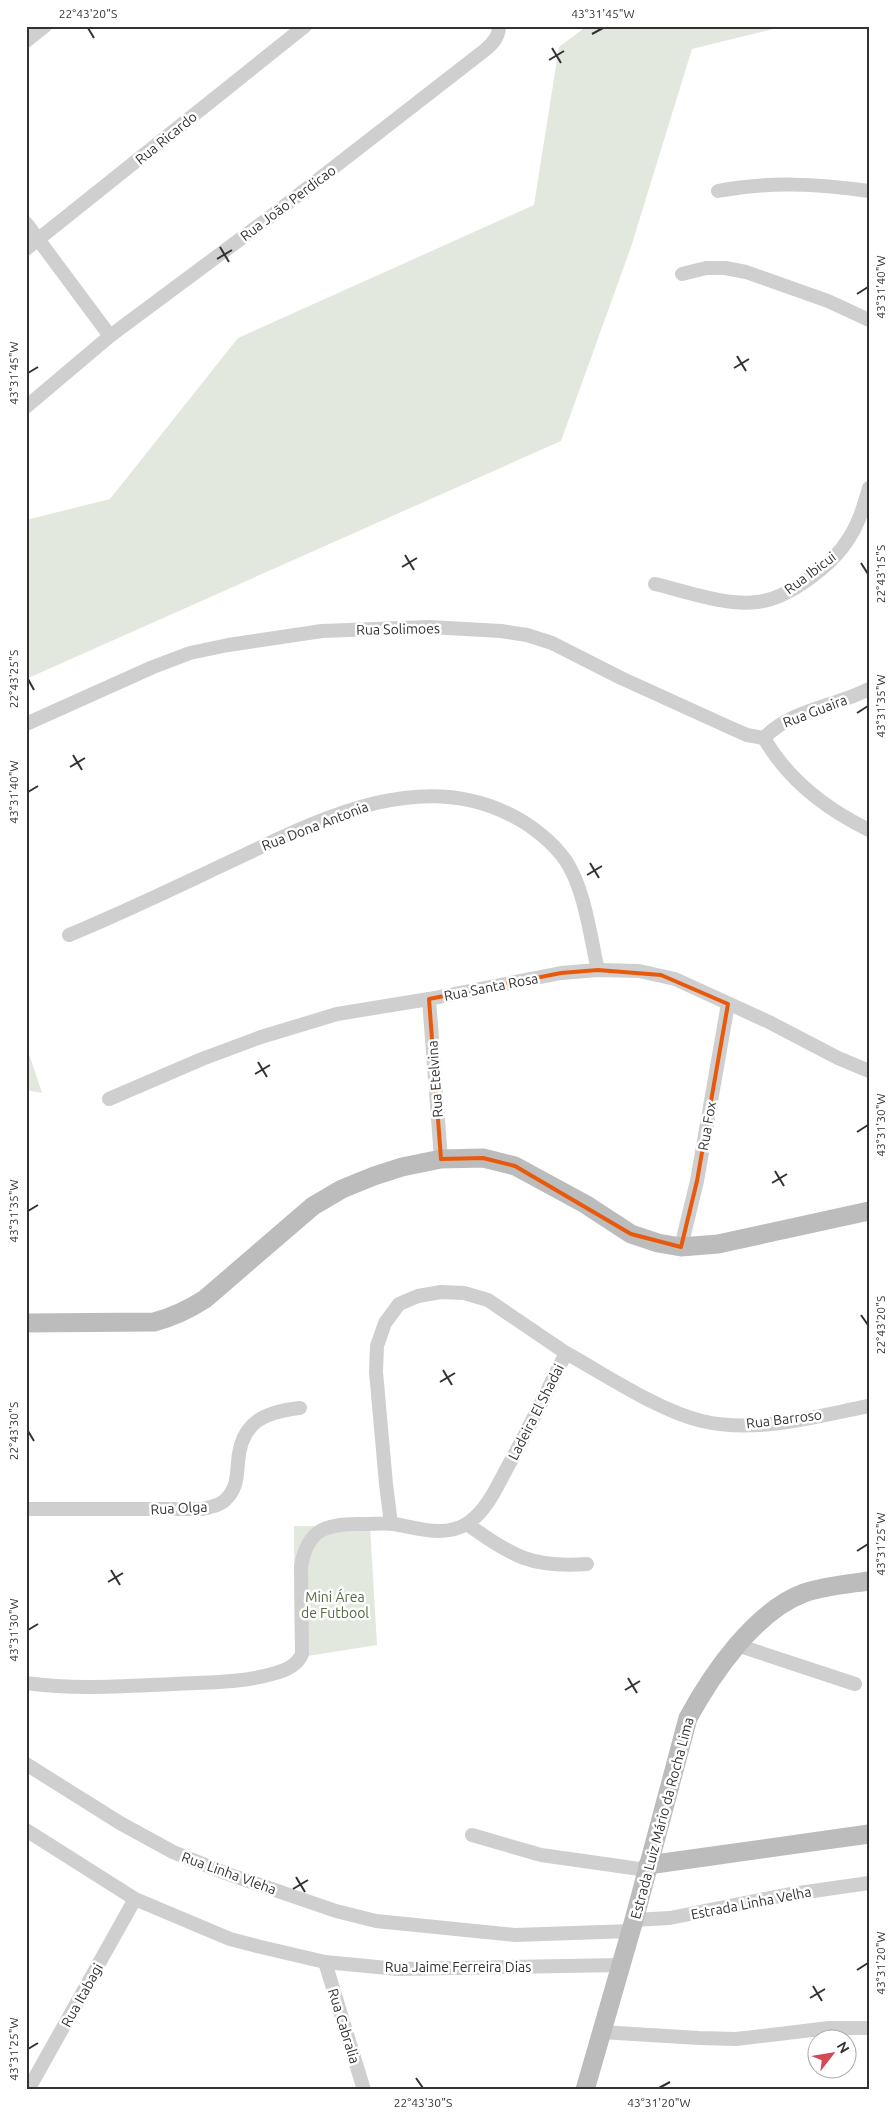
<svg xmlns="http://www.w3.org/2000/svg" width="895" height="2116" font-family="Ubuntu,sans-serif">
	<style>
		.green { fill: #e2e8dd }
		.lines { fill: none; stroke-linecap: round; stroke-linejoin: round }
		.minor { stroke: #cfcfcf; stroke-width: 14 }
		.secondary { stroke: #bcbcbc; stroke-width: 19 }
		.marked { fill: none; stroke: #e8590c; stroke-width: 4; stroke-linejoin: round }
		.ticks { fill: none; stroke: #323232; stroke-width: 2 }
		.labels { text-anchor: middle; stroke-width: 5; stroke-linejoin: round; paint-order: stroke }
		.street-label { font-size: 14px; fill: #323232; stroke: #fff }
		.park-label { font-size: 14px; fill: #566a43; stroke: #fff }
		.neatline { fill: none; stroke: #323232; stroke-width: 2 }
		.ticks-label { font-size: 12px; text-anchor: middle; fill: #323232 }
	</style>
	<rect width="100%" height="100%" fill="#fff"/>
	<g class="green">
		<path d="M 587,26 L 785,26 L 692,49 L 631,247 L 561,441 L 26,679 L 26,520 L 110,499 L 238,338 L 534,205 L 559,47 Z"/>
		<path d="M 26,1045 L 42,1093 L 26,1090 Z"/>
		<path d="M 294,1526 L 370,1526 L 377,1645 L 295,1658 Z"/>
	</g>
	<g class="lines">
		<g class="minor">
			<path d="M 26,41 L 45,26"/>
			<path d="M 718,191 C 769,181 818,184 869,191"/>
			<path d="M 26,223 L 110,336"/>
			<path d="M 26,249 L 305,26"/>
			<path d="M 682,274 L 706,268 L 725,268 L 746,272 L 828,301 L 869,320"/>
			<path d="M 26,407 L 110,336 L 270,217 L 485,50 C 493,43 499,37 499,26"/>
			<path d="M 655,584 C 685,591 726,606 757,602 C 788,599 833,565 849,538 C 859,523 864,505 869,488"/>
			<path d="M 26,724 L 153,667 L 190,653 L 228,645 L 322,631 L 429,627 L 501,631 L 527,635 L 552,643 L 621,678 L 731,728 L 747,735 L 764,738"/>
			<path d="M 764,738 C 788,780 826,809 869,830"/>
			<path d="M 764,738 C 792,709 834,707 869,689"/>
			<path d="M 69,935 C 120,914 170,890 221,866 C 309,825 415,765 511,815 C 531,825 553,842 566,861 C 585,890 590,936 598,970"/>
			<path d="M 429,999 L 441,1159"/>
			<path d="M 109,1099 L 202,1059 L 261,1037 L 337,1014 L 429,999 L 561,973 L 598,970 L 639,971 L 675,979 L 769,1022 L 838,1058 L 869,1071"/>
			<path d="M 681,1247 L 697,1181 L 728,1004"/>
			<path d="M 566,1353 C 606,1375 659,1411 702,1421 C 757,1434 816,1416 869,1406"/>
			<path d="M 26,1509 L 203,1509 C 211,1507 222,1505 227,1498 C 237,1488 237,1475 238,1462 C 241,1422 264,1412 300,1408"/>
			<path d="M 467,1524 C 513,1556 530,1568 587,1564"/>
			<path d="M 737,1645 L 855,1684"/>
			<path d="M 26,1683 C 76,1690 125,1686 174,1684 C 207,1682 241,1683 272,1674 C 285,1671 297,1666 302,1654 L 301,1567 C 307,1528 328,1523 363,1524 C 373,1524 384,1523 394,1524 C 418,1528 445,1538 468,1523 C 486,1511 497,1487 507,1468 C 528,1430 547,1391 566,1353 L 488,1300 L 464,1293 L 441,1292 L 418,1296 L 399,1304 L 385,1323 L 377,1346 L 376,1372 L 386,1484 L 391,1524"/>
			<path d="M 26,1764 L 120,1823 L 173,1852 L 225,1873 L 336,1911 L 376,1921 L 515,1935 L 631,1931"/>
			<path d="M 26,1830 L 135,1899 L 230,1939 L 261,1947 L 325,1962 L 398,1969 L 620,1965"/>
			<path d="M 472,1835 L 541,1855 L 647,1870"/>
			<path d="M 634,1920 L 670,1918 L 785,1895 L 869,1883"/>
			<path d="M 325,1962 L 364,2090"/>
			<path d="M 601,2032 L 699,2038 L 736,2039 L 829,2028 L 869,2028"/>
			<path d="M 28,2090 L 135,1899"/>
		</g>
		<g class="secondary">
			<path d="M 26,1323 L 154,1322 C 173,1317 188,1310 205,1299 L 313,1206 L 342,1189 L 374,1176 L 402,1167 L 441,1159 L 483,1158 L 515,1166 L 585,1204 L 631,1234 L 658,1243 L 681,1247 L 718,1244 L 869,1211"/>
			<path d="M 648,1865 L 869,1834"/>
			<path d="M 585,2090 L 634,1920 L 688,1718 C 712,1674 755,1611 804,1593 C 825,1586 848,1584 869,1581"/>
		</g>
	</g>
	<path class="marked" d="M 598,970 L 661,975 L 728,1004 L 697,1181 L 681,1247 L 631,1234 L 515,1166 L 483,1158 L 441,1159 L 429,999 L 561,973 Z"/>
	<path class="ticks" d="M 88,28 L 94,38M 592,34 L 603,28M 552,48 L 561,63M 549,60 L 564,51M 220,247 L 229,262M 217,259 L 232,250M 857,294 L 868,287M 737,356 L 746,371M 734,368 L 749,359M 28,373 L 38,367M 405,555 L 414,570M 861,563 L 868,574M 402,567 L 417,558M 28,679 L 34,690M 857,713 L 868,706M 73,755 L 82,770M 70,767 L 85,758M 28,792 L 38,786M 590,863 L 599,878M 587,875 L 602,866M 258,1062 L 267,1077M 255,1074 L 270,1065M 857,1132 L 868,1125M 775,1171 L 784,1186M 772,1183 L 787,1174M 28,1211 L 38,1205M 861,1315 L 868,1325M 443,1370 L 452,1385M 440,1382 L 455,1373M 28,1431 L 34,1441M 857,1551 L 868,1544M 111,1570 L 120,1585M 108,1582 L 123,1573M 28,1630 L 38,1624M 628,1678 L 637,1693M 625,1690 L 640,1681M 296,1877 L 305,1892M 293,1889 L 308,1880M 857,1970 L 868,1963M 813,1986 L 822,2001M 810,1998 L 825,1989M 28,2049 L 38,2043M 416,2078 L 423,2088M 659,2088 L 670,2082"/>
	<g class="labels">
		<g class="street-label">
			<text transform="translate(166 138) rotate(-39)" y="5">Rua Ricardo</text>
			<text transform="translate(288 203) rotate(-37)" y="5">Rua João Perdicao</text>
			<text transform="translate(810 573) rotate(-37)" y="5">Rua Ibicui</text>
			<text transform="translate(398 629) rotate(-1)" y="5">Rua Solimoes</text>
			<text transform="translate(815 711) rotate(-21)" y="5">Rua Guaira</text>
			<text transform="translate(315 826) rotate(-21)" y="5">Rua Dona Antonia</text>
			<text transform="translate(491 987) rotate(-11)" y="5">Rua Santa Rosa</text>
			<text transform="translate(435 1079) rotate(-94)" y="5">Rua Etelvina</text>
			<text transform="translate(707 1126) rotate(-80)" y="5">Rua Fox</text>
			<text transform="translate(536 1412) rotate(-63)" y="5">Ladeira El Shadai</text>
			<text transform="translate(784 1419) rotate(-7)" y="5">Rua Barroso</text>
			<text transform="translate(179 1508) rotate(-3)" y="5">Rua Olga</text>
			<text transform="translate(662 1818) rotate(-75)" y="5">Estrada Luiz Mário da Rocha Lima</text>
			<text transform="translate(229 1873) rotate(20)" y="5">Rua Linha Vleha</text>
			<text transform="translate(751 1903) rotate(-11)" y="5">Estrada Linha Velha</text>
			<text x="458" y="1972">Rua Jaime Ferreira Dias</text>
			<text transform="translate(82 1995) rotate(-61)" y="5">Rua Itabagi</text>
			<text transform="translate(344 2026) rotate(73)" y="5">Rua Cabralia</text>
		</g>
		<g class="park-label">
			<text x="335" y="1602">Mini Área<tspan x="335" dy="16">de Futbool</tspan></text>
		</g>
	</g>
	<rect width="895" height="2116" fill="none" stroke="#ffffff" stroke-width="55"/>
	<g transform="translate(832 2054) rotate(59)"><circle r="24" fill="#ffffff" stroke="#adadad"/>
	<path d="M0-4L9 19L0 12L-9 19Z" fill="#d44a56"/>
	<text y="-8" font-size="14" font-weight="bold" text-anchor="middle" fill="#323232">N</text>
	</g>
	<rect x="28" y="28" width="840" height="2060" class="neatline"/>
	<g class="ticks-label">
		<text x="88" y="18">22°43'20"S</text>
		<text x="603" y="18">43°31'45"W</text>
		<text transform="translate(881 287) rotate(-90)" y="4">43°31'40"W</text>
		<text transform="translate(14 373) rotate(-90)" y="4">43°31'45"W</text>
		<text transform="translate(881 574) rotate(-90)" y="4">22°43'15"S</text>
		<text transform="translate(14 679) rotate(-90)" y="4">22°43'25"S</text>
		<text transform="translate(881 706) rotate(-90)" y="4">43°31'35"W</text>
		<text transform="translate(14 792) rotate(-90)" y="4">43°31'40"W</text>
		<text transform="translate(881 1125) rotate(-90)" y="4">43°31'30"W</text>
		<text transform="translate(14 1211) rotate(-90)" y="4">43°31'35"W</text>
		<text transform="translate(881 1325) rotate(-90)" y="4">22°43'20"S</text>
		<text transform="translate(14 1431) rotate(-90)" y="4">22°43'30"S</text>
		<text transform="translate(881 1544) rotate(-90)" y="4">43°31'25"W</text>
		<text transform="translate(14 1630) rotate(-90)" y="4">43°31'30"W</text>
		<text transform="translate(881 1963) rotate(-90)" y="4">43°31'20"W</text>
		<text transform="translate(14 2049) rotate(-90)" y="4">43°31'25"W</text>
		<text x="423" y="2107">22°43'30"S</text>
		<text x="659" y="2107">43°31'20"W</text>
	</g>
</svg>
